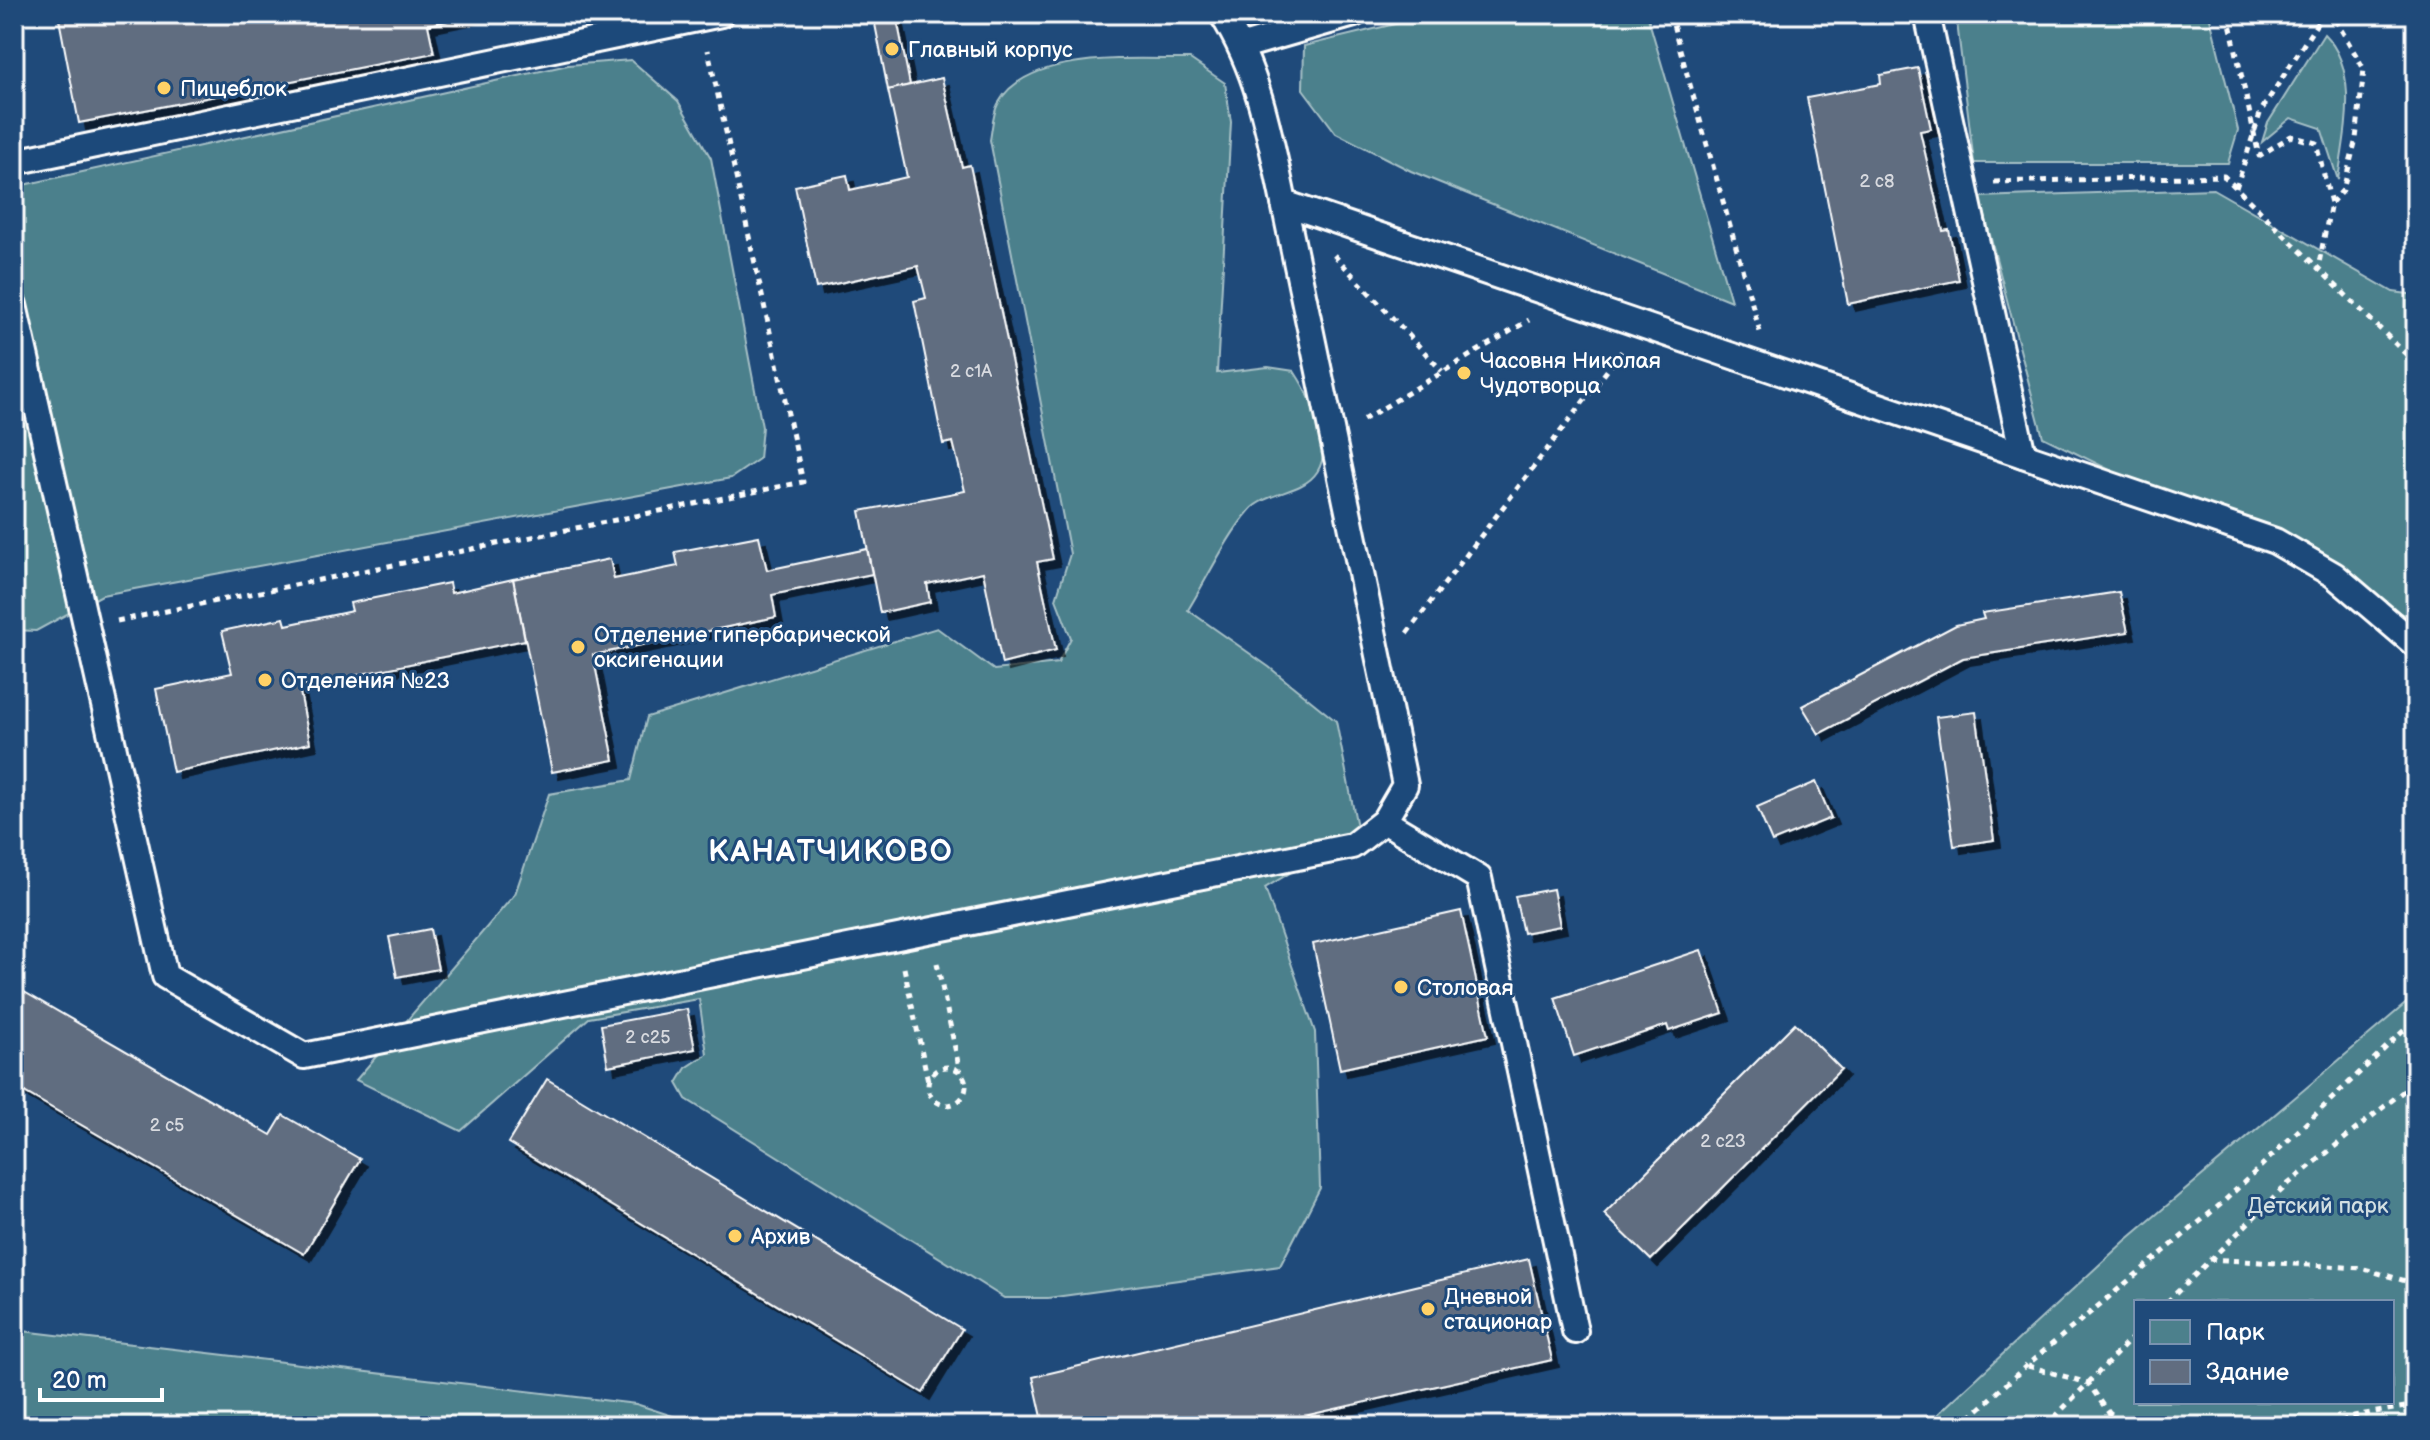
<svg xmlns="http://www.w3.org/2000/svg" width="2430" height="1440" font-family="'Balsamiq Sans',sans-serif">
	<style>
		.green { fill: #4c808c; stroke: #a6c0c6; stroke-width: 2; fill-rule: evenodd }
		.building { fill: #616d80; stroke: #fff; stroke-width: 2; filter: url(#shadow) }
		.lines { fill: none; stroke-linecap: round; stroke-linejoin: round }
		.service-casing { stroke: #fff; stroke-width: 30 }
		.path { stroke: #fff; stroke-width: 5; stroke-dasharray: 6 6; stroke-linecap: butt }
		.service { stroke: #1f4a7a; stroke-width: 24 }
		.poi-dot { fill: #ffd166; stroke: #1f4a7a; stroke-width: 3 }
		.labels { text-anchor: middle; stroke-width: 6; stroke-linejoin: round; paint-order: stroke }
		.number-label { font-size: 18px; fill: #d8dadf }
		.poi-label { font-size: 22px; fill: #fff; stroke: #1f4a7a; text-anchor: start }
		.park-label { font-size: 22px; fill: #d2dfe2; stroke: #1f4a7a }
		.district-label { font-size: 30px; font-weight: bold; letter-spacing: 2px; fill: #fff; stroke: #1f4a7a }
	</style>
	<defs>
		<filter id="shadow"><feDropShadow dx="7" dy="7" stdDeviation="0" flood-color="#0009"/></filter>
	</defs>
	<rect width="100%" height="100%" fill="#1f4a7a"/>
	<filter id="ink" filterUnits="userSpaceOnUse"><feTurbulence type="fractalNoise" baseFrequency=".0125" numOctaves="2"/><feDisplacementMap in="SourceGraphic" scale="16" xChannelSelector="R" yChannelSelector="G"/><feConvolveMatrix kernelMatrix="1 2 1 2 8 2 1 2 1" color-interpolation-filters="sRGB"/></filter>
	<g filter="url(#ink)">
		<g class="green">
			<path d="M 1436,14 L 1647,14 L 1731,301 L 1411,171 L 1336,133 L 1303,89 L 1304,46 Z"/>
			<path d="M 1956,14 L 2209,14 L 2238,130 L 2228,163 L 1974,163 Z"/>
			<path d="M 2324,34 C 2361,71 2344,134 2338,180 L 2321,128 L 2291,118 L 2262,142 L 2268,123 Z"/>
			<path d="M 1190,59 L 1225,83 L 1231,122 L 1217,373 L 1268,367 L 1294,371 C 1313,400 1346,465 1300,486 C 1286,493 1260,498 1250,510 C 1227,536 1207,579 1188,610 L 1269,667 L 1336,721 L 1358,832 L 1265,888 L 1315,1032 L 1320,1188 L 1280,1266 L 1048,1298 L 1004,1298 L 686,1099 L 677,1083 L 686,1068 L 707,1054 L 699,999 L 589,1018 L 461,1131 L 356,1080 L 515,894 L 549,794 L 631,780 L 647,717 L 937,628 L 994,670 L 1058,663 L 1071,638 L 1056,599 L 1070,554 L 990,140 C 992,129 993,113 998,104 C 1027,49 1137,60 1190,59 Z"/>
			<path d="M 631,60 L 678,101 L 711,158 L 762,427 L 759,459 L 731,478 L 102,595 L 36,631 L 14,630 L 14,187 L 568,65 Z"/>
			<path d="M 2213,189 L 2393,292 L 2416,295 L 2416,621 L 2043,437 L 1980,197 Z"/>
			<path d="M 2416,995 L 2416,1426 L 1925,1426 L 2125,1241 ZM 2136,1302 L 2392,1302 L 2392,1402 L 2136,1402 Z"/>
			<path d="M 14,1330 L 636,1404 L 703,1426 L 14,1426 Z"/>
		</g>
		<g class="building">
			<path d="M 58,14 L 482,14 L 428,25 L 434,53 L 79,123 Z"/>
			<path d="M 873,14 L 896,14 L 910,85 L 888,90 Z"/>
			<path d="M 1918,68 L 1931,129 L 1920,131 L 1943,231 L 1949,230 L 1959,280 L 1848,304 L 1807,98 L 1881,84 L 1880,75 Z"/>
			<path d="M 942,78 L 962,167 L 970,165 L 1053,559 L 1037,562 L 1056,650 L 1002,664 L 983,572 L 927,584 L 930,602 L 880,613 L 860,511 L 965,491 L 953,442 L 943,444 L 914,301 L 926,298 L 918,266 L 816,288 L 795,186 L 847,175 L 850,190 L 907,177 L 888,90 Z"/>
			<path d="M 759,536 L 767,570 L 867,549 L 872,574 L 772,595 L 776,617 L 593,655 L 614,760 L 552,772 L 513,579 L 610,559 L 614,579 L 678,566 L 675,552 Z"/>
			<path d="M 513,579 L 525,640 L 299,687 L 310,743 L 173,772 L 156,689 L 232,673 L 222,631 L 284,618 L 286,625 L 352,611 L 350,603 L 449,583 L 451,593 Z"/>
			<path d="M 2119,592 L 2128,632 L 1963,658 L 1819,734 L 1802,706 L 1956,625 L 1984,619 L 1982,613 Z"/>
			<path d="M 1976,712 L 1994,840 L 1954,846 L 1936,717 Z"/>
			<path d="M 1816,782 L 1831,818 L 1772,842 L 1757,807 Z"/>
			<path d="M 1553,889 L 1560,926 L 1523,933 L 1515,896 Z"/>
			<path d="M 1461,911 L 1488,1036 L 1340,1069 L 1313,944 Z"/>
			<path d="M 430,929 L 438,969 L 397,977 L 389,937 Z"/>
			<path d="M 1701,950 L 1723,1013 L 1669,1031 L 1667,1025 L 1574,1056 L 1555,998 Z"/>
			<path d="M 14,986 L 271,1135 L 283,1115 L 360,1159 L 304,1254 L 14,1086 Z"/>
			<path d="M 687,1009 L 695,1049 L 608,1066 L 601,1025 Z"/>
			<path d="M 1795,1023 L 1841,1069 L 1651,1260 L 1604,1214 Z"/>
			<path d="M 547,1079 L 962,1329 L 923,1393 L 508,1143 Z"/>
			<path d="M 1529,1259 L 1552,1360 L 1260,1426 L 1044,1426 L 1033,1377 Z"/>
		</g>
		<g class="lines">
			<defs>
				<g id="service">
					<path d="M 1222,14 C 1259,72 1270,136 1284,203"/>
					<path d="M 1927,14 L 2023,455"/>
					<path d="M 1243,46 L 1354,14"/>
					<path d="M 14,162 L 721,14"/>
					<path d="M 14,305 L 165,976 L 304,1056 L 1352,846 L 1384,821 L 1405,785 L 1284,203 L 2275,541 L 2334,575 L 2416,645"/>
					<path d="M 1384,821 L 1479,878 L 1575,1331"/>
				</g>
			</defs>
			<use href="#service" class="service-casing"/>
			<g class="path">
				<path d="M 1670,14 L 1760,332"/>
				<path d="M 2228,14 L 2259,156 L 2291,136 L 2316,143 L 2331,203 L 2318,268"/>
				<path d="M 1994,182 L 2224,176 L 2416,364"/>
				<path d="M 2236,188 L 2261,111 L 2323,14"/>
				<path d="M 2331,203 L 2343,190 L 2356,139 L 2364,69 L 2332,14"/>
				<path d="M 1334,255 L 1442,371"/>
				<path d="M 1363,420 L 1529,320"/>
				<path d="M 117,621 L 803,482 L 708,50"/>
				<path d="M 1407,633 L 1622,351"/>
				<path d="M 937,963 L 960,1072"/>
				<path d="M 904,968 L 928,1081"/>
				<circle cx="947" cy="1086" r="19"/>
				<path d="M 2209,1259 L 2361,1268 L 2416,1284"/>
				<path d="M 2167,1302 L 2288,1184 L 2416,1081"/>
				<path d="M 2028,1366 L 2088,1383 L 2109,1413 L 2128,1426"/>
				<path d="M 1961,1426 L 2027,1365 L 2221,1204 L 2416,1019"/>
				<path d="M 2046,1426 L 2136,1334"/>
				<path d="M 2330,1426 L 2354,1416 L 2416,1405"/>
			</g>
			<use href="#service" class="service"/>
		</g>
	</g>
	<g class="poi-dot">
		<circle cx="892" cy="49" r="8"/>
		<circle cx="164" cy="88" r="8"/>
		<circle cx="1464" cy="373" r="8"/>
		<circle cx="578" cy="647" r="8"/>
		<circle cx="265" cy="680" r="8"/>
		<circle cx="1401" cy="987" r="8"/>
		<circle cx="735" cy="1236" r="8"/>
		<circle cx="1428" cy="1309" r="8"/>
	</g>
	<g class="labels">
		<g class="number-label">
			<text x="1877" y="187">2 с8</text>
			<text x="971" y="377">2 с1А</text>
			<text x="648" y="1043">2 с25</text>
			<text x="167" y="1131">2 с5</text>
			<text x="1723" y="1147">2 с23</text>
		</g>
		<g class="poi-label">
			<text x="908" y="57">Главный корпус</text>
			<text x="180" y="96">Пищеблок</text>
			<text x="1480" y="368">Часовня Николая<tspan x="1480" dy="25">Чудотворца</tspan></text>
			<text x="594" y="642">Отделение гипербарической<tspan x="594" dy="25">оксигенации</tspan></text>
			<text x="281" y="688">Отделения №23</text>
			<text x="1417" y="995">Столовая</text>
			<text x="751" y="1244">Архив</text>
			<text x="1444" y="1304">Дневной<tspan x="1444" dy="25">стационар</tspan></text>
		</g>
		<g class="park-label">
			<text x="2318" y="1213">Детский парк</text>
		</g>
		<g class="district-label">
			<text x="831" y="861">КАНАТЧИКОВО</text>
		</g>
	</g>
	<rect width="2430" height="1440" fill="none" stroke="#1f4a7a" stroke-width="48"/>
	<rect x="24" y="24" width="2382" height="1392" fill="none" stroke="#fff" stroke-width="3" filter="url(#ink)"/>
	<rect x="2134" y="1300" width="260" height="104" fill="#1f4a7a" stroke="#7992af" stroke-width="2"/>
	<rect x="2150" y="1320" width="40" height="24" fill="#4c808c" stroke="#7992af" stroke-width="2"/>
	<text x="2206" y="1340" font-size="24" fill="#ffffff">Парк</text>
	<rect x="2150" y="1360" width="40" height="24" fill="#616d80" stroke="#7992af" stroke-width="2"/>
	<text x="2206" y="1380" font-size="24" fill="#ffffff">Здание</text>
	<path d="M40 1388v12h122v-12" fill="none" stroke="#ffffff" stroke-width="4"/>
	<text x="52" y="1388" font-size="24" fill="#ffffff" stroke="#1f4a7a" stroke-width="6" paint-order="stroke">20 m</text>
</svg>
